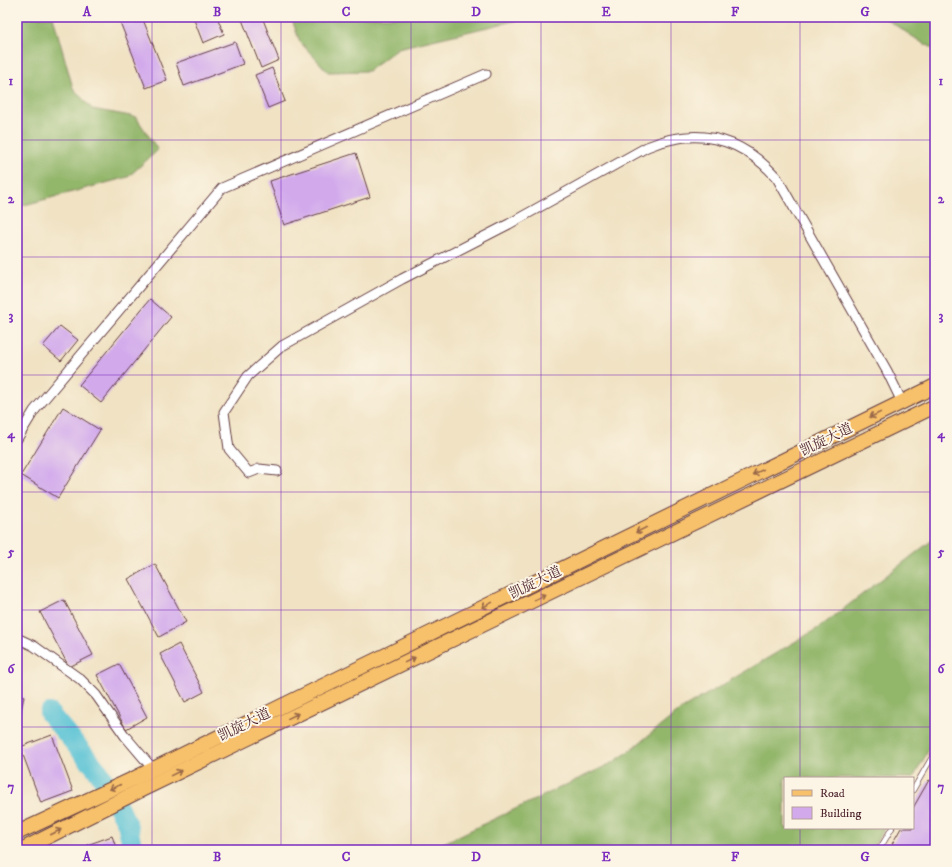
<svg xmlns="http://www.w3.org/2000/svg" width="952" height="867" font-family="'IM FELL DW Pica','Noto Serif SC',serif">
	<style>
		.forest { fill: #92b66a; stroke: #6e6a4a }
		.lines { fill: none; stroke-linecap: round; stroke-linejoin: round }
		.river { stroke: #59c2d5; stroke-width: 20 }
		.building { fill: #d2aaec }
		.lane-casing { stroke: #633c42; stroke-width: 6 }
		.street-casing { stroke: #633c42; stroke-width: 11 }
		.primary-casing { stroke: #633c42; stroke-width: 16 }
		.lane { stroke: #fff; stroke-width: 4.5 }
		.street { stroke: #fff; stroke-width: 9 }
		.primary { stroke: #f7c06b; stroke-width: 14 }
		.oneway { stroke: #986748 }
		.grid { fill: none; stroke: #7b2cbf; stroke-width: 1; stroke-opacity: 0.55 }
		.labels { text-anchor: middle; stroke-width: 4; stroke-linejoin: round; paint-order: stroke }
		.street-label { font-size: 14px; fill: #4a1f2b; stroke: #fcf5e5 }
		.neatline { fill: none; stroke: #7b2cbf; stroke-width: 1.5 }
		.grid-label { font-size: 13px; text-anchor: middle; font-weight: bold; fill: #7b2cbf }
	</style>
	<rect width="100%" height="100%" fill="#fcf5e5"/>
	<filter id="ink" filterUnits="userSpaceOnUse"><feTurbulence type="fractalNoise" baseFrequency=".025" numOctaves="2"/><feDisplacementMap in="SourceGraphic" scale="8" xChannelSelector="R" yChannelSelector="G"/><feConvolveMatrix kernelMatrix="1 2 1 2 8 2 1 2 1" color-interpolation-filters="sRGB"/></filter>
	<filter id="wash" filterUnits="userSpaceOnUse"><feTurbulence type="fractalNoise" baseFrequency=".012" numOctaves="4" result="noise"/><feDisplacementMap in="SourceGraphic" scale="16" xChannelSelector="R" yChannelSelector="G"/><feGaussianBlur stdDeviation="0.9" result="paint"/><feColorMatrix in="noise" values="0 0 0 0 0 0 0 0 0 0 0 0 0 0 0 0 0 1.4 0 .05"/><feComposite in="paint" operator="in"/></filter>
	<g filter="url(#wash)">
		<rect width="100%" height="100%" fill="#f0e2c3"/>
		<g class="forest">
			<path d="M 17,17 L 53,17 L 73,88 L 92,109 L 136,117 L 158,150 L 128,177 L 17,207 Z"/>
			<path d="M 291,17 L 522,17 L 518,20 L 398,48 L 368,71 L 328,72 L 300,42 Z"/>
			<path d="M 883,17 L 935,17 L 935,49 L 921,42 Z"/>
			<path d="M 935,538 L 935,739 L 913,778 L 785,778 L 785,828 L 885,828 L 871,850 L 615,850 L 608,848 L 594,850 L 429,850 L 612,763 L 624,755 L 682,709 L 820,627 Z"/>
		</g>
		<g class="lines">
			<path class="river" d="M 49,713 L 99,772 L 127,823 L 133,850"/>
		</g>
		<g id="blocks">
			<g class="building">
				<path d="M 118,17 L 142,17 L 167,80 L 146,88 Z"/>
				<path d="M 193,17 L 217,17 L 224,34 L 203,43 Z"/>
				<path d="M 241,17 L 262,17 L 279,60 L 261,68 Z"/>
				<path d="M 235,42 L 243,64 L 184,86 L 176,63 Z"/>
				<path d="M 272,68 L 285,101 L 268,108 L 255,75 Z"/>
				<path d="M 356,153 L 370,197 L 284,225 L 270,181 Z"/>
				<path d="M 150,299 L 171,317 L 101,403 L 79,385 Z"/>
				<path d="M 60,326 L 78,340 L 61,361 L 43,346 Z"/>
				<path d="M 63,407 L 100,430 L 58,498 L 21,475 Z"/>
				<path d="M 155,564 L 186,622 L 159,637 L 128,579 Z"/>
				<path d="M 64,600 L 93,655 L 69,667 L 40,612 Z"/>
				<path d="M 179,644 L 204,692 L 185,702 L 160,654 Z"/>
				<path d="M 119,664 L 147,717 L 126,729 L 97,675 Z"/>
				<path d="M 17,695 L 24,697 L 18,724 L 17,723 Z"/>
				<path d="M 52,735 L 73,791 L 41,803 L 20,747 Z"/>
				<path d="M 929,780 L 935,783 L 935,850 L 901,850 L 892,844 L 901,828 L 913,828 L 913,808 Z"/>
				<path d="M 112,836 L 117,850 L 89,850 L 87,845 Z"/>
			</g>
		</g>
	</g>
	<g filter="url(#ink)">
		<use href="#blocks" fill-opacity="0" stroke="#633c42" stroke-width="1"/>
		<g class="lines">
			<defs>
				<g id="lane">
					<path d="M 913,790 L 935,752"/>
					<path d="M 879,850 L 892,828"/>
				</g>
				<g id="street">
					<path d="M 17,439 L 34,411 L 222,188 L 486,74"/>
					<path d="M 277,471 L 259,469 L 249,473 L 229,449 L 224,412 L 248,376 L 282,346 L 402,279 L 509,224 L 647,147 C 698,126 741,137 777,178 L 887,371 L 902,402"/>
					<path d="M 17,638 L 34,646 L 80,679 L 96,695 L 125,736 L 153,769"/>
				</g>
				<g id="primary">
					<path d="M 17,833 L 135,778 L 935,386"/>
					<path d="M 21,850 L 141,790 L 935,406"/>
				</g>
			</defs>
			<use href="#lane" class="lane-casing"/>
			<use href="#street" class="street-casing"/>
			<use href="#primary" class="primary-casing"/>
			<use href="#lane" class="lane"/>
			<use href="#street" class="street"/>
			<use href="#primary" class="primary"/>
		</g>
		<defs><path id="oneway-shaft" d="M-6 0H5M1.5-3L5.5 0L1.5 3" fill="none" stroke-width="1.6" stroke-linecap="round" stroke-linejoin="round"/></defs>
		<g class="oneway">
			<use href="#oneway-shaft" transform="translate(875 415) rotate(154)"/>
			<use href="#oneway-shaft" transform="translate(758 472) rotate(154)"/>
			<use href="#oneway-shaft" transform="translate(641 530) rotate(154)"/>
			<use href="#oneway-shaft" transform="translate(540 597) rotate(-26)"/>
			<use href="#oneway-shaft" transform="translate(487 605) rotate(154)"/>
			<use href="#oneway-shaft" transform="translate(410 660) rotate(-26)"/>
			<use href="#oneway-shaft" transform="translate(293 716) rotate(-26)"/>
			<use href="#oneway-shaft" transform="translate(176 773) rotate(-26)"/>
			<use href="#oneway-shaft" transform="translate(115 787) rotate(155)"/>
			<use href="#oneway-shaft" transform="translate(56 832) rotate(-27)"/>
		</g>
	</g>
	<path class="grid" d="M 152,17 L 152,850M 281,17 L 281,850M 411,17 L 411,850M 541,17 L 541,850M 671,17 L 671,850M 800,17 L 800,778M 17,140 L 935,140M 17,257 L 935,257M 17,375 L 935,375M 17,492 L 935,492M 17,610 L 935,610M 17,727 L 935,727M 800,828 L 800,850"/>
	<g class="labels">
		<g class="street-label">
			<text transform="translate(826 439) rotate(-26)" y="5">凯旋大道</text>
			<text transform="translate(535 582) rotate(-26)" y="5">凯旋大道</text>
			<text transform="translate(244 724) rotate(-26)" y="5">凯旋大道</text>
		</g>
	</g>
	<rect width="952" height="867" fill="none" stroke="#fcf5e5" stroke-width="44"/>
	<rect x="784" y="777" width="130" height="52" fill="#fcf5e5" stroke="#b59f9b"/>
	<rect x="792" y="790" width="20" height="6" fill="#f7c06b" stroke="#b59f9b"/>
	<text x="820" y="797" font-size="12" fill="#4a1f2b">Road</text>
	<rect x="792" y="807" width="20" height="12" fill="#d2aaec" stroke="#b59f9b"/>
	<text x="820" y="817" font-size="12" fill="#4a1f2b">Building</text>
	<rect x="22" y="22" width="908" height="823" class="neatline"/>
	<g class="grid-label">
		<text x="87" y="16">A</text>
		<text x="217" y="16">B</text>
		<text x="346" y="16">C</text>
		<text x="476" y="16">D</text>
		<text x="606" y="16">E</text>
		<text x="735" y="16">F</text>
		<text x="865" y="16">G</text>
		<text x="11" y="85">1</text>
		<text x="941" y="85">1</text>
		<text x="11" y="203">2</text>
		<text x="941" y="203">2</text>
		<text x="11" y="320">3</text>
		<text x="941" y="320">3</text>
		<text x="11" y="438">4</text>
		<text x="941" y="438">4</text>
		<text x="11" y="556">5</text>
		<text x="941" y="556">5</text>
		<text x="11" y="673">6</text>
		<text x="941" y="673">6</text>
		<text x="11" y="791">7</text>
		<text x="941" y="791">7</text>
		<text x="87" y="861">A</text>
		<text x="217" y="861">B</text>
		<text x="346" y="861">C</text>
		<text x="476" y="861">D</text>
		<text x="606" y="861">E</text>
		<text x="735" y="861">F</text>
		<text x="865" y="861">G</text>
	</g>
</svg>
